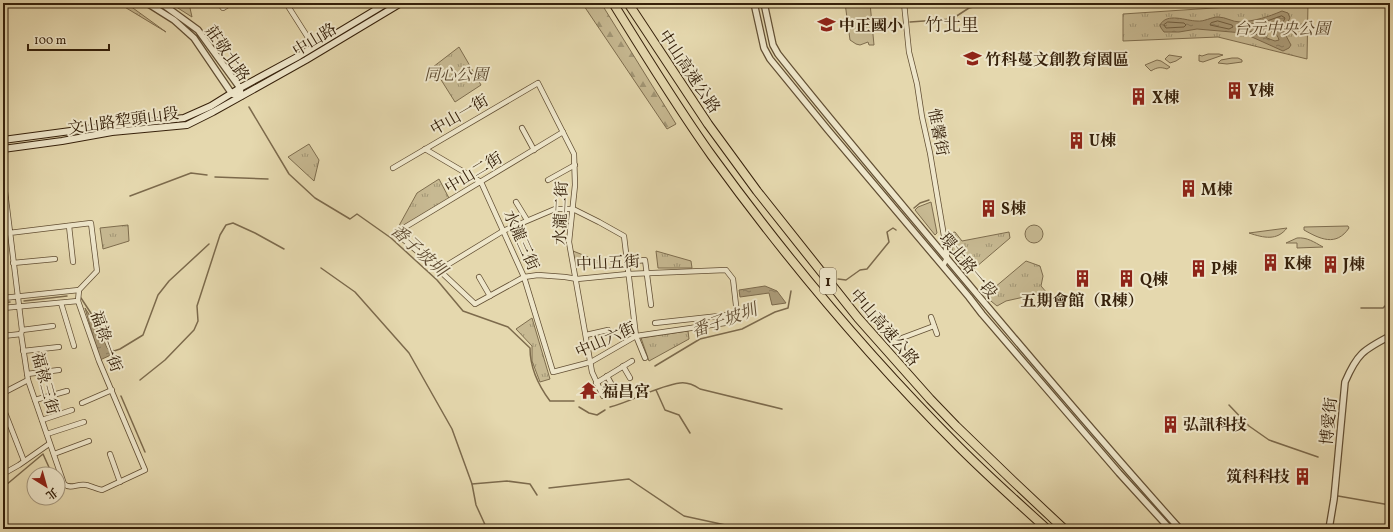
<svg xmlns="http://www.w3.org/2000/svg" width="1393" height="532" font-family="Vollkorn,'Noto Serif TC',serif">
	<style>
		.grass { fill: #c7b992; stroke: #7e6d4e }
		.forest { fill: url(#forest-firs); stroke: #7e6d4e }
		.park { fill: url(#park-tufts); stroke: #7e6d4e }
		.water { fill: url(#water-ripples); stroke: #7c6a4c; fill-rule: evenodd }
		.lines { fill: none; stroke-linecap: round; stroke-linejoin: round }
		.shore { stroke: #705e41; stroke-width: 1 }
		.stream { stroke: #7c6a4c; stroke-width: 1.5 }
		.minor-casing { stroke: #624f34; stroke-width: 6 }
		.tertiary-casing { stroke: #624f34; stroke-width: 8 }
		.secondary-casing { stroke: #36210b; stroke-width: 8 }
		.motorway-casing { stroke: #36210b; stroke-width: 10 }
		.minor { stroke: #eee6ca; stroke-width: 4.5 }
		.tertiary { stroke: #eee6ca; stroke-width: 5.5 }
		.secondary { stroke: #eee6ca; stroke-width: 6 }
		.motorway { stroke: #e5d8ae; stroke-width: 8 }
		.labels { text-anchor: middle; stroke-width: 4; stroke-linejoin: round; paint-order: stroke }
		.shield { fill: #eee6ca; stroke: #6d5c44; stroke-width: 1 }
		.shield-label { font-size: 15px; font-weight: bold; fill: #36210b }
		.poi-label { font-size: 16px; font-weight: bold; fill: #36210b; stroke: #eee6ca; text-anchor: start }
		.park-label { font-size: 16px; font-style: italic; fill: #5a472d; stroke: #eee6ca }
		.street-label { font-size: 16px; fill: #36210b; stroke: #eee6ca }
		.water-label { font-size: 17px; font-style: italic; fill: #5f4b31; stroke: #eee6ca }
		.quarter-label { font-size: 18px; fill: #36210b; stroke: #eee6ca }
	</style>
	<defs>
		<pattern id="forest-firs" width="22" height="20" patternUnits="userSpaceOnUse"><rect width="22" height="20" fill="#c7b992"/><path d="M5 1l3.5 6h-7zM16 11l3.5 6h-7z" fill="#a29675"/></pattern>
		<pattern id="park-tufts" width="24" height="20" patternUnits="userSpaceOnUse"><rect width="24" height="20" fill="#c7b992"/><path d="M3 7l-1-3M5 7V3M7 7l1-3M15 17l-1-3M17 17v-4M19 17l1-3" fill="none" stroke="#a29675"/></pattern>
		<pattern id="water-ripples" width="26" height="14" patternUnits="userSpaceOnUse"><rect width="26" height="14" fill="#aa9a77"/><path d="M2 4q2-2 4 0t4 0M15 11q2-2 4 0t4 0" fill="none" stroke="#8b7d60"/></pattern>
	</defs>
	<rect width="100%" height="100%" fill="#e5d8ae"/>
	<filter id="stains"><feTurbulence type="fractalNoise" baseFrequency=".005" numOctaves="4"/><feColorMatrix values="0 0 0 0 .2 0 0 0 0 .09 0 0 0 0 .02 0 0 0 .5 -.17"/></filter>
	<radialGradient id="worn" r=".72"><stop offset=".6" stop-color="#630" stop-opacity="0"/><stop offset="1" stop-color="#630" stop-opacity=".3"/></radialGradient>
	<g class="grass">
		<path d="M 845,3 L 870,3 L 874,45 L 869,45 L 868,42 L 860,45 L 856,44 L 850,40 Z"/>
		<path d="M 1208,54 L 1219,54 L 1223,55 L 1203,62 L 1199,61 L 1199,55 L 1202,56 Z"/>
		<path d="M 1169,55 L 1182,57 L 1176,61 L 1170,63 L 1165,59 Z"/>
		<path d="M 1232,58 L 1238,58 L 1242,60 L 1242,62 L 1227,64 L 1218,63 L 1221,60 Z"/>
		<path d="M 1157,60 L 1161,61 L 1170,67 L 1167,69 C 1161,67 1157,67 1151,71 L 1145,65 Z"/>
		<path d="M 931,202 L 937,233 L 935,235 L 915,210 L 918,207 Z"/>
		<circle cx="1034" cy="234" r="9"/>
		<path d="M 1348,226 L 1349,228 C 1336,247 1320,239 1304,230 L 1304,227 Z"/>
		<path d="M 1287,228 C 1277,241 1264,238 1249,233 Z"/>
		<path d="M 1297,238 C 1307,237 1314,242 1323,247 L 1297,248 L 1297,243 L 1286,243 Z"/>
	</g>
	<path class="forest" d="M 582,3 L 601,3 L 676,124 L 667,129 Z"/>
	<g class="park">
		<path d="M 118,3 L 126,3 L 166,32 Z"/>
		<path d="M 170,3 L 186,3 L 190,8 L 192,17 Z"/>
		<path d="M 1289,3 L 1308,3 L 1307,59 L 1218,37 L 1123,41 L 1123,14 Z"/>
		<path d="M 459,47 L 481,85 L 455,102 L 433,67 Z"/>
		<path d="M 309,144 L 319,160 L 314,181 L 288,157 Z"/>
		<path d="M 439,179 L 450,200 L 395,233 L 417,193 Z"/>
		<path d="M 128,225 L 129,241 L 103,249 L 100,228 Z"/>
		<path d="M 955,232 L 962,241 L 1009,232 L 1010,238 L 969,273 L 953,255 L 950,233 Z"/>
		<path d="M 573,251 L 601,262 L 576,267 Z"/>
		<path d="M 656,251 L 691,261 L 692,268 L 658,268 Z"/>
		<path d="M 1026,261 L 1040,266 L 1043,276 L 1041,286 L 1047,293 L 1042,293 L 1006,301 L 997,306 L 986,297 L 988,293 Z"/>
		<path d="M 532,318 L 550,379 L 540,382 L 532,361 L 532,346 L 516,329 Z"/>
		<path d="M 688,331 L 689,339 L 649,361 L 641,338 Z"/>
	</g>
	<g class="water">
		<path d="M 1282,11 L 1288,13 L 1290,18 L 1286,25 L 1284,32 L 1291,45 L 1289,48 L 1283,51 L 1243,33 L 1197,29 L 1179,32 L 1164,32 L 1161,28 L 1160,25 C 1167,12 1186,21 1197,21 C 1204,22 1211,17 1218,17 C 1226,17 1232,22 1240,22 C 1255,21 1268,17 1282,11 ZM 1266,31 C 1273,31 1277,33 1279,40 L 1275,41 L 1267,38 L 1264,34 Z"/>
		<path d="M 765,286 L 777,291 L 786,303 L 772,305 L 769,293 L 740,297 L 739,290 Z"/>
		<path d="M 85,308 L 100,331 L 107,348 L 113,354 L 100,360 Z"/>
	</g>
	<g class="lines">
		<g class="shore">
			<path d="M 1282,16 L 1285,18 L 1279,31 L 1274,28 L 1265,27 L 1258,35 L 1242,28 L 1243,25 L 1261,23 Z"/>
			<path d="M 1218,21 L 1232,25 L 1233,27 L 1229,29 L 1210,25 L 1211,23 Z"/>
			<path d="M 1168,22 L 1184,23 L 1186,25 L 1184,27 L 1166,28 L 1164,25 Z"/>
		</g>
		<g class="stream">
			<path d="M 1018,3 L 1019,3"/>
			<path d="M 910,22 L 952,19 L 969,8 L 992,3"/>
			<path d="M 249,107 L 289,174 L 315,198 L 350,219 L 357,214 L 391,238 L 437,280 L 463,311 L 508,327 L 530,348 C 530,368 538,385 550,401 L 574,401"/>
			<path d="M 215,177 L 268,179"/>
			<path d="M 130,196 L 191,173 L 207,175"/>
			<path d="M 914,208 L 920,203 L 929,200"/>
			<path d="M 321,268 L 355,292 L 409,353 L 452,429 L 472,484 L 476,505 L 487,529"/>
			<path d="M 838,279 L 846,280 L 860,270 L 867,269 L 889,242 L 887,232 L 893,228 L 896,230"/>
			<path d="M 81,298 L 102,330 L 110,349 L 114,351 L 120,349 L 143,335 L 158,295 L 169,281 L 209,244"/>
			<path d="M 24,301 L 67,296"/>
			<path d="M 3,303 L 10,302"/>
			<path d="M 1361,308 L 1383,308 L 1390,301"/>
			<path d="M 655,366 L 700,339 L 742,329 L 775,312 L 788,308 L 791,291"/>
			<path d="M 140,380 L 165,360 L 194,330 L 198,321 L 197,306 L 220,235 L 226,225 L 233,223 L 255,233 L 284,249"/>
			<path d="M 656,390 L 665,410 L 679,415 L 690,433"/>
			<path d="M 121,396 L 145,452"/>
			<path d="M 1229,405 L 1249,426 L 1269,440 L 1318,457"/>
			<path d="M 579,407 L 589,413 L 597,415 L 605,410"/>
			<path d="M 610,407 C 633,401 657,386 680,383 C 687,382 694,385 700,389 L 782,409"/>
			<path d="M 472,484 L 507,481 L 530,484 L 537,495"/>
			<path d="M 3,486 L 6,485 L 43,454 L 52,474"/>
			<path d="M 549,488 L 629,479 L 684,516 L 744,529"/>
			<path d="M 58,490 L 60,495"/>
			<path d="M 1338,496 L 1390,505"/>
		</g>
		<defs>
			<g id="minor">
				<path d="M 219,3 L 223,8 L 231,3"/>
				<path d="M 286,3 L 314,47"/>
				<path d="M 904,3 L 909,52 L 917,84 L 922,117 L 930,153 L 946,248 L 947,258 L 943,266"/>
				<path d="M 522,128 L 534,150"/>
				<path d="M 425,149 L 481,182 L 524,277 L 553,372 L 591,362 L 636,336 L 732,322 L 737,314 L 733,279 L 726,270 L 628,274 L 577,279 L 565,277 L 538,275 L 524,277 L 475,304 L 439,270 L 396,233 L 407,226 L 563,132"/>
				<path d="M 393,168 L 538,83 L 574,154 L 575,185 L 569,242 L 592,372 L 603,396"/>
				<path d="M 3,175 L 22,330 L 21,334 L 28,380 L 64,484 C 71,490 78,483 86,485 C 91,486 97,489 102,490 L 145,470 L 99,361 L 78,301 L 79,290 L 97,271 L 91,223 L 9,233 L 3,233"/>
				<path d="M 548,180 L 575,165"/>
				<path d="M 516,202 L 527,220"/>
				<path d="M 69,226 L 73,262"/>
				<path d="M 627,262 L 645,260 L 651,305"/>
				<path d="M 13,263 L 55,259"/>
				<path d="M 439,270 L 503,231 L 555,209 L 573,209 L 599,222 L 624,236 L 636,336 L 645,358"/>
				<path d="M 479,277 L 490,296"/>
				<path d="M 3,298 L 79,290"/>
				<path d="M 61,303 L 74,346"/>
				<path d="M 3,308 L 78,301"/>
				<path d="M 931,317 L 937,334"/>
				<path d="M 655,323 L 737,314"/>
				<path d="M 22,330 L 53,326"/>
				<path d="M 586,335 L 608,330"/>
				<path d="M 3,336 L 21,334"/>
				<path d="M 902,338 L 934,326"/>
				<path d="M 23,351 L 59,347"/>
				<path d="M 623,366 L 630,378"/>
				<path d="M 27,374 L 59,370"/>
				<path d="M 607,376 L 613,387"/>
				<path d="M 596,383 L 632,361"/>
				<path d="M 3,393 L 28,380"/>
				<path d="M 35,400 L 67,391"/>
				<path d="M 82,403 L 112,390"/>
				<path d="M 4,410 L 24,461"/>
				<path d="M 42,420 L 72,410"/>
				<path d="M 47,434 L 84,422"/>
				<path d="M 54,454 L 89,441"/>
				<path d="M 110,454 L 120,482"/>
				<path d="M 3,474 L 19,465 L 49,444"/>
			</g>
			<g id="tertiary">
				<path d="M 147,3 L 174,20 L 194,38 L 232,94 L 241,96 L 240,88 L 198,30 L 161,3"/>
				<path d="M 754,3 L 764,48 L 770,59 L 828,130 L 969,297 L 982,314 L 1119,473 L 1170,529"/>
				<path d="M 764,3 L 773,45 L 778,54 C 832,122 889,189 945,256 C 1022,348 1100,440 1180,529"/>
				<path d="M 1329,529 L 1334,499 L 1345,382 C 1357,354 1363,350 1390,336"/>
			</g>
			<g id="secondary">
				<path d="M 3,140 L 93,128 L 184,118 L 211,106 L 240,88 L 299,56 L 387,3"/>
				<path d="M 3,149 L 62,141 L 112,132 L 187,125 L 213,112 L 306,60 L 401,3"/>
			</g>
			<g id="motorway">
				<path d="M 613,3 C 645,55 677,107 712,156 C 786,258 870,358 959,447 C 987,475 1017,502 1047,529"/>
				<path d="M 628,3 L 708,124 L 757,191 L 858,318 L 930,399 L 956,426 L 1013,481 L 1064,529"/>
			</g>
		</defs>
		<use href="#minor" class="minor-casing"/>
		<use href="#tertiary" class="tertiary-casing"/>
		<use href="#secondary" class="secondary-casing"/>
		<use href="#motorway" class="motorway-casing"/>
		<use href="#minor" class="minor"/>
		<use href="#tertiary" class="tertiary"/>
		<use href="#secondary" class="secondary"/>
		<use href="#motorway" class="motorway"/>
	</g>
	<defs>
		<symbol id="school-bare" viewBox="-9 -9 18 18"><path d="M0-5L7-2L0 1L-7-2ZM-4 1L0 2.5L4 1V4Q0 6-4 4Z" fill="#8f2418" stroke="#eee6ca" stroke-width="2.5" paint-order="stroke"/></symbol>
		<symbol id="building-bare" viewBox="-9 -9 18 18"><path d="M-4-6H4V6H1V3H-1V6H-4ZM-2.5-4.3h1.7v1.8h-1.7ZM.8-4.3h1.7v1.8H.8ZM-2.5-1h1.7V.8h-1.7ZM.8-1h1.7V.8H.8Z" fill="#8f2418" stroke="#eee6ca" stroke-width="2.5" paint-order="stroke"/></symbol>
		<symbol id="temple-bare" viewBox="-9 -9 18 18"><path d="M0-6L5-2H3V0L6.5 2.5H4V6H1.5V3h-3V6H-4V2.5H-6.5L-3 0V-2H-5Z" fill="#8f2418" stroke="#eee6ca" stroke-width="2.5" paint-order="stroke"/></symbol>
	</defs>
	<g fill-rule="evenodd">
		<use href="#school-bare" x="814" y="12" width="25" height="25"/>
		<use href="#school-bare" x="960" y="46" width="25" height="25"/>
		<use href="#building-bare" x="1222" y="78" width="25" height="25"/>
		<use href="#building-bare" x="1126" y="84" width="25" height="25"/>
		<use href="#building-bare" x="1064" y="128" width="25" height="25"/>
		<use href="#building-bare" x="1176" y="176" width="25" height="25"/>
		<use href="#building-bare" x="976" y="196" width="25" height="25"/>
		<use href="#building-bare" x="1258" y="250" width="25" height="25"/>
		<use href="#building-bare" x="1318" y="252" width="25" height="25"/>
		<use href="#building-bare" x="1186" y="256" width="25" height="25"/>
		<use href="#building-bare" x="1070" y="266" width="25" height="25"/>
		<use href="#building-bare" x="1114" y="266" width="25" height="25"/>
		<use href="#temple-bare" x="576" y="378" width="25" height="25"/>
		<use href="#building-bare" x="1158" y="412" width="25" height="25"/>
		<use href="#building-bare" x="1290" y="464" width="25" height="25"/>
	</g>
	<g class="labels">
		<rect class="shield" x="820" y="268" width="16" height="26" rx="3"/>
		<g class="shield-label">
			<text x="828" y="286">1</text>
		</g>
		<g class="poi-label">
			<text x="839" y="31">中正國小</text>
			<text x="985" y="65">竹科蔓文創教育園區</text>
			<text x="1248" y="96">Y棟</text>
			<text x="1152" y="103">X棟</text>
			<text x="1089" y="146">U棟</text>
			<text x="1201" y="195">M棟</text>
			<text x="1001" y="214">S棟</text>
			<text x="1284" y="269">K棟</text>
			<text x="1343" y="270">J棟</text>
			<text x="1211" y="274">P棟</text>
			<text x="1140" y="285">Q棟</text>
			<text x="1082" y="306" text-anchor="middle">五期會館（R棟）</text>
			<text x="602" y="397">福昌宮</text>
			<text x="1183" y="430">弘訊科技</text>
			<text x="1290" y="482" text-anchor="end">筑科科技</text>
		</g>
		<g class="park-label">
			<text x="1282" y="34">台元中央公園</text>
			<text x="456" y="80">同心公園</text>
		</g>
		<g class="street-label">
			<text transform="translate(314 39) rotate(-31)" y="6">中山路</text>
			<text transform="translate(228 53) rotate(55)" y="6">莊敬北路</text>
			<text transform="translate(690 71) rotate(56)" y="6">中山高速公路</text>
			<text transform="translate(459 114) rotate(-30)" y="6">中山一街</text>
			<text transform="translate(123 120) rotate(-8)" y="6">文山路犂頭山段</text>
			<text transform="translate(939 132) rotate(79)" y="6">惟馨街</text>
			<text transform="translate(473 172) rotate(-31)" y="6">中山二街</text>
			<text transform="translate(560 213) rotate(-88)" y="6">水瀧二街</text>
			<text transform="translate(522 240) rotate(66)" y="6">水瀧三街</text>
			<text transform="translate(608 262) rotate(-3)" y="6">中山五街</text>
			<text transform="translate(969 265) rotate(50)" y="6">環北路一段</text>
			<text transform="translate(885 327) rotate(49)" y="6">中山高速公路</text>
			<text transform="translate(605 339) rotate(-24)" y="6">中山六街</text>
			<text transform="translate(107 341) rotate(70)" y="6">福祿一街</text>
			<text transform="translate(46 383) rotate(75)" y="6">福祿三街</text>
			<text transform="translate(1328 421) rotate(-84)" y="6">博愛街</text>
		</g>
		<g class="water-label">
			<text transform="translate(419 250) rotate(42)" y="6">番子坡圳</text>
			<text transform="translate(724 320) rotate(-20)" y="6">番子坡圳</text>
		</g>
		<g class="quarter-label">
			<text x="952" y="31">竹北里</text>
		</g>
	</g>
	<rect width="1393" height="532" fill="none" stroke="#e5d8ae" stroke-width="16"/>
	<rect x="4" y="4" width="1385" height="524" fill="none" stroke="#36210b" stroke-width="2"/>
	<rect x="8" y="8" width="1377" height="516" fill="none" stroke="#36210b"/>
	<g transform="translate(46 486) rotate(143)"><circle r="19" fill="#eee6ca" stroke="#a4977e"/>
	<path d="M0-3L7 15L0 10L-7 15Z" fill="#8f2418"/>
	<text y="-6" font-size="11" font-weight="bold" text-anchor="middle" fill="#36210b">北</text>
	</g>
	<path d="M28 44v6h81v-6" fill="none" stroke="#36210b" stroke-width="2"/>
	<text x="34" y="44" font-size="12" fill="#36210b" stroke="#eee6ca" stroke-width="3" paint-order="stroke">100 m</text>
	<rect width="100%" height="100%" filter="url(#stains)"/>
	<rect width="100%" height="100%" fill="url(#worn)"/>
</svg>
